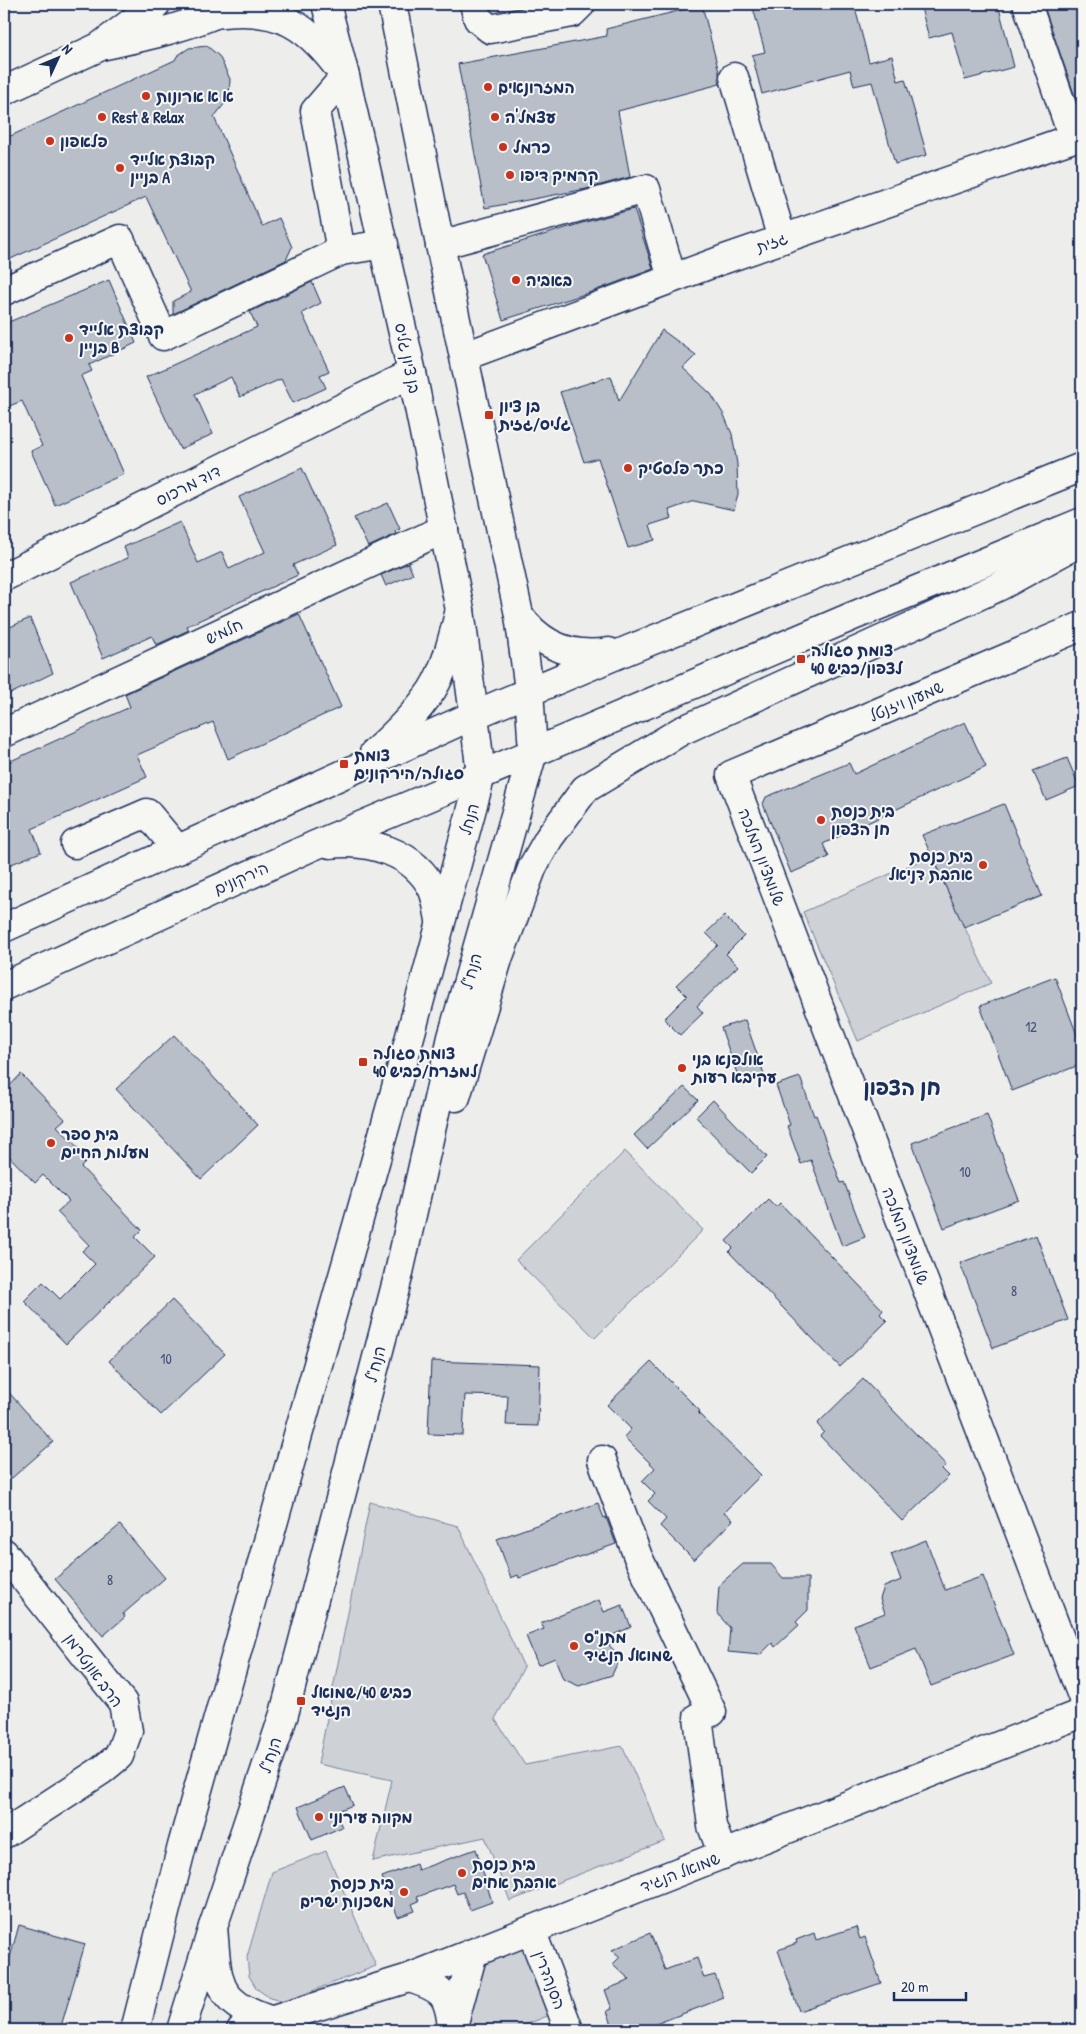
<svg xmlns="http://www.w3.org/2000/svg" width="1086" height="2034" font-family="'Patrick Hand','Playpen Sans Hebrew',sans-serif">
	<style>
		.green { fill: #ced2d7; stroke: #74809a }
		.building { fill: #b9bfc8; stroke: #1b2f5e }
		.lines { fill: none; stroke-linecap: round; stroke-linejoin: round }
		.minor-casing { stroke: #1b2f5e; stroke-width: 31 }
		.major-casing { stroke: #1b2f5e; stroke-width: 31 }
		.highway-casing { stroke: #1b2f5e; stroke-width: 31 }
		.minor { stroke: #f6f6f2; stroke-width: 28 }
		.major { stroke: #f6f6f2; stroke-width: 28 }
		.highway { stroke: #f6f6f2; stroke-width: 28 }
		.poi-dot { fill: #c8321e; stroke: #f6f6f2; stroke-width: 2 }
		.labels { text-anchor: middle; stroke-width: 4; stroke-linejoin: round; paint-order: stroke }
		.number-label { font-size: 14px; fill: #425378 }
		.poi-label { font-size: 16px; font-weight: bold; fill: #1b2f5e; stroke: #f6f6f2; text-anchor: start }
		.street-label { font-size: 16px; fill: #1b2f5e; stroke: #f6f6f2 }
		.district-label { font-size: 21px; font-weight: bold; fill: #1b2f5e; stroke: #f6f6f2 }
	</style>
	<rect width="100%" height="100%" fill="#edeeec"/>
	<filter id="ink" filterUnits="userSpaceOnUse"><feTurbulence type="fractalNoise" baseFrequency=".02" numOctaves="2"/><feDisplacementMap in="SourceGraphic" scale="10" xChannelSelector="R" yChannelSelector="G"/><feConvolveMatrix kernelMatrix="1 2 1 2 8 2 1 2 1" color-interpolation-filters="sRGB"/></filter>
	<g filter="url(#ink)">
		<g class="green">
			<path d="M 931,856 L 991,983 L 858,1041 L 803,912 Z"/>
			<path d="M 625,1151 L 703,1230 L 595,1338 L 516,1260 Z"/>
			<path d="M 370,1502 L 458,1526 L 524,1667 L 495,1719 L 525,1765 L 622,1746 L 665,1841 L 510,1901 L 485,1837 L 373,1861 L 392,1780 L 318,1764 Z"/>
			<path d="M 326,1851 L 376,1966 L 284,2002 L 270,1998 L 257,1989 L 249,1976 L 247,1957 L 272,1872 Z"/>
			<path d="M 525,1945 L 550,2015 L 512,2030 L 466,2030 L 482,1963 Z"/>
		</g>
		<g class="building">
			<path d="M 752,4 L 854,4 L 869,62 L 892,56 L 898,81 L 905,79 L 927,155 L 895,164 L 872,82 L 854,86 L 850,70 L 762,94 L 752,55 L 765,52 Z"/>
			<path d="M 920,4 L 998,4 L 1014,67 L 965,80 L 952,32 L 929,38 Z"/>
			<path d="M 1043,4 L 1082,4 L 1082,117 Z"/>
			<path d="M 702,5 L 719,72 L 720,84 L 618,111 L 630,177 L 586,189 L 485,208 L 458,64 L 607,36 L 606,29 Z"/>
			<path d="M 207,46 L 219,56 L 230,79 L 229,98 L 214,117 L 262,226 L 279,218 L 292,247 L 286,260 L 173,314 L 173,301 L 191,292 L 146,197 L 4,262 L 4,139 L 175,60 L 177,56 L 189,48 Z"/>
			<path d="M 634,209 L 653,269 L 591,292 L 503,320 L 482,254 L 582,223 Z"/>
			<path d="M 109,280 L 136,343 L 89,365 L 92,371 L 81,376 L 124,474 L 55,505 L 31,451 L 42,446 L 22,401 L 4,408 L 4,324 Z"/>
			<path d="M 312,282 L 321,303 L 302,313 L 329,371 L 320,375 L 326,388 L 293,403 L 281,379 L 240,397 L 231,377 L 195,394 L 213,434 L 180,449 L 146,377 L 257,327 L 250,312 Z"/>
			<path d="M 662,330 L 696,355 L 683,368 L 711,394 L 724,415 L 732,434 L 737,464 L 738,494 L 734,510 L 694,501 L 669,510 L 672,518 L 650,525 L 655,540 L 628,548 L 598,458 L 584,462 L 560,392 L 611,376 L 619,401 Z"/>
			<path d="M 302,468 L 337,545 L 293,565 L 298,575 L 187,626 L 189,630 L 156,645 L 152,636 L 103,658 L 71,582 L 128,558 L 124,547 L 180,522 L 198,563 L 222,552 L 229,569 L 265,552 L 239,497 Z"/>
			<path d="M 388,503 L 400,529 L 395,531 L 396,534 L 368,547 L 354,518 Z"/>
			<path d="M 408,563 L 413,574 L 386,586 L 381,575 Z"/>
			<path d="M 299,614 L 341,707 L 228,759 L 213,722 L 137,755 L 147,777 L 32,829 L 41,852 L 4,867 L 4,764 L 130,707 L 125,694 Z"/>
			<path d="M 30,618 L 53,673 L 4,697 L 4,658 L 10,627 Z"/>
			<path d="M 965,722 L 986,767 L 823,844 L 829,857 L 791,873 L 763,804 L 766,797 L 849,763 L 854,774 Z"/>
			<path d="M 1067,758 L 1079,786 L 1046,800 L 1033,771 Z"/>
			<path d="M 1004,804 L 1042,896 L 964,927 L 922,835 Z"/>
			<path d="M 724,916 L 744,936 L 726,954 L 738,966 L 697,1006 L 703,1013 L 680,1035 L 664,1019 L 687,996 L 676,985 L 718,945 L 706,933 Z"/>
			<path d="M 1055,977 L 1082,1048 L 1082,1064 L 1012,1091 L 980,1006 Z"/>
			<path d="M 745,1020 L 764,1074 L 740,1082 L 721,1028 Z"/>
			<path d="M 174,1035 L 258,1125 L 201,1179 L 116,1089 Z"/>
			<path d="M 21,1074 L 65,1119 L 57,1126 L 89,1159 L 81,1167 L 142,1230 L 135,1237 L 155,1257 L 66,1344 L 24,1301 L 43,1282 L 60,1299 L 95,1264 L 82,1251 L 89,1245 L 57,1212 L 69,1201 L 43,1175 L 35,1183 L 4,1151 L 4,1092 Z"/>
			<path d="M 800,1077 L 814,1116 L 816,1115 L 841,1183 L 844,1182 L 865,1237 L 842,1246 L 811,1160 L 801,1164 L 787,1126 L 790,1125 L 776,1085 Z"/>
			<path d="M 684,1087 L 698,1100 L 647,1149 L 634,1135 Z"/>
			<path d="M 713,1100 L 767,1157 L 751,1173 L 696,1117 Z"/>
			<path d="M 987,1115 L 1019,1200 L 944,1228 L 912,1143 Z"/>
			<path d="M 768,1199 L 776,1207 L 780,1203 L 883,1310 L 880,1314 L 887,1321 L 840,1367 L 729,1252 L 733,1248 L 726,1241 Z"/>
			<path d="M 1036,1235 L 1068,1320 L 993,1348 L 960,1263 Z"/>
			<path d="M 172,1300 L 225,1354 L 161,1415 L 109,1361 Z"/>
			<path d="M 431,1361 L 540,1365 L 538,1426 L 506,1425 L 508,1396 L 465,1395 L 463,1435 L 428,1434 Z"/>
			<path d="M 651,1362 L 700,1411 L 698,1413 L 761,1475 L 724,1512 L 733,1520 L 694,1560 L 660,1526 L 666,1519 L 648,1501 L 655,1494 L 642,1481 L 655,1468 L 624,1437 L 631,1429 L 607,1405 Z"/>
			<path d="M 863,1379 L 946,1465 L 942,1469 L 949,1476 L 902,1521 L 820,1436 L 824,1432 L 817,1424 Z"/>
			<path d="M 4,1387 L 53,1442 L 4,1485 Z"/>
			<path d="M 598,1503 L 604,1518 L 606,1517 L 616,1544 L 519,1578 L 518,1575 L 511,1578 L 497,1539 Z"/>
			<path d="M 120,1525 L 165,1578 L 123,1614 L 125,1617 L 103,1636 L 55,1579 Z"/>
			<path d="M 926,1540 L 945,1590 L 983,1576 L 1014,1655 L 931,1686 L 916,1649 L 871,1667 L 854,1625 L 885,1613 L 880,1599 L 884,1587 L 901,1580 L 891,1554 Z"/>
			<path d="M 743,1564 L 771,1564 L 783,1578 L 808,1578 L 808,1610 L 796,1622 L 799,1625 L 775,1647 L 772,1643 L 760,1655 L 728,1652 L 730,1628 L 717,1613 L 719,1585 Z"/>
			<path d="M 599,1600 L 604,1612 L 622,1605 L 631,1627 L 613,1635 L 615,1640 L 609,1645 L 620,1657 L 612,1675 L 579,1686 L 563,1679 L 555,1658 L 538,1665 L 526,1636 L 544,1629 L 541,1623 Z"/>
			<path d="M 345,1787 L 353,1805 L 335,1812 L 342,1827 L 312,1840 L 298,1807 Z"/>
			<path d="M 476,1849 L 492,1902 L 470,1910 L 463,1892 L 457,1894 L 453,1884 L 417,1897 L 419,1901 L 412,1904 L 415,1911 L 398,1917 L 382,1877 L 416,1864 L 418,1870 Z"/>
			<path d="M 19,1925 L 85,1944 L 60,2030 L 4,2030 L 4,1979 Z"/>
			<path d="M 856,1927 L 860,1939 L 865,1937 L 881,1983 L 799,2011 L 778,1950 L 797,1943 L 796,1940 L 814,1933 L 816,1940 Z"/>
			<path d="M 650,1933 L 665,1970 L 697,1958 L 704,1978 L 715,1975 L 724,1998 L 640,2030 L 614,2030 L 607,2011 L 612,2009 L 605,1990 L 630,1980 L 613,1964 L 620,1957 L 612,1950 Z"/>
		</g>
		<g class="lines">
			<defs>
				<g id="minor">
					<path d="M 326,4 L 345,76 L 412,373 L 460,610 L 474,715"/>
					<path d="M 392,4 L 440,245 L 519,615 L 529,690"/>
					<path d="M 474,4 L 478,19 L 490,29 L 572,13 L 581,4"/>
					<path d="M 1027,4 L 1073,138"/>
					<path d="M 215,14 C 281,5 307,25 345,76 L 315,111 L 341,251"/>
					<path d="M 105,45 C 148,36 191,26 231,7"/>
					<path d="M 734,77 L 782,239"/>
					<path d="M 4,91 L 99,47 L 156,4"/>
					<path d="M 440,245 L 646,189 L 672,278"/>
					<path d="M 4,291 L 120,239 L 163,336 L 341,251 L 384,244"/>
					<path d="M 465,356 L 722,260 L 1082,135"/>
					<path d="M 4,577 L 412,373"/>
					<path d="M 1082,626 L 731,775 L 1082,1696"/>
					<path d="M 4,733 L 444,529"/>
					<path d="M 75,844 L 147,813 L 178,850"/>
					<path d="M 602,1460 L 638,1557 L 712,1712 L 698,1717 L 712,1826 L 723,1855"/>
					<path d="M 4,1553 L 123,1703 L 128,1731 L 119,1756 L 102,1770 L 4,1834"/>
					<path d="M 213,1927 C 218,1983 214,2003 273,2021"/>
					<path d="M 531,1930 L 569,2030"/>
					<path d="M 409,1978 C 442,1988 449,1994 452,2028"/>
					<path d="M 241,2030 L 409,1978 L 1082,1713"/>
					<path d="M 452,2030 L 473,1953"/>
				</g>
				<g id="major">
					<path d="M 374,753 C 395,734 416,714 432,690 C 447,666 453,636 460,610"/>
					<path d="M 330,844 C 368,839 415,852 433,890 C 437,900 438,910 440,920"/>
					<path d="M 4,928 L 474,715"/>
					<path d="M 4,986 L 313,846 L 481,775"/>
				</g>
				<g id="highway">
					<path d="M 519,615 C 541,646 572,658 609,652"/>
					<path d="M 481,775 L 853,616 L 1082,522"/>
					<path d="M 456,1097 L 499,956 L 533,866 L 549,838 L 585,789 L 681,731 L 1000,586 L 1082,541"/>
					<path d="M 135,2030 L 182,1846 L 394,1095 L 481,775 L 474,715 L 628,650 L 1082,467"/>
					<path d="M 181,2030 L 213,1927 L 284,1714 L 398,1277 L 452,1037 L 533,752 L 529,690"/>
				</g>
			</defs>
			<use href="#minor" class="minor-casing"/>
			<use href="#major" class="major-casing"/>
			<use href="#highway" class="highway-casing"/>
			<use href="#minor" class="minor"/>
			<use href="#major" class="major"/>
			<use href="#highway" class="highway"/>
		</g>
	</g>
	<g class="poi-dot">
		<circle cx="488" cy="87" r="5"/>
		<circle cx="146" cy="96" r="5"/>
		<circle cx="102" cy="117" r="5"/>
		<circle cx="495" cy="117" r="5"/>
		<circle cx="50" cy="141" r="5"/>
		<circle cx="503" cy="147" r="5"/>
		<circle cx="120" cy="168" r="5"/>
		<circle cx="510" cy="175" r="5"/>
		<circle cx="516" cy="280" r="5"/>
		<circle cx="69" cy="338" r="5"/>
		<rect x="484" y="410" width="10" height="10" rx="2.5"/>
		<circle cx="628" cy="468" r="5"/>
		<rect x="796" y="654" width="10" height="10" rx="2.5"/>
		<rect x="339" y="759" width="10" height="10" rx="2.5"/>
		<circle cx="821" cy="820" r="5"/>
		<circle cx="983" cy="865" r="5"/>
		<rect x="358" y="1057" width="10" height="10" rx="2.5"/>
		<circle cx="682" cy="1068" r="5"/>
		<circle cx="51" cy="1143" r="5"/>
		<circle cx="574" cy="1646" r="5"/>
		<rect x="296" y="1696" width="10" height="10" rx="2.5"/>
		<circle cx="319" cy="1817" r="5"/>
		<circle cx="462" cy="1873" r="5"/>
		<circle cx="404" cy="1892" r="5"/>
	</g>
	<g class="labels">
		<g class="number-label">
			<text x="1031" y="1032">12</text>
			<text x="965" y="1177">10</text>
			<text x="1014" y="1296">8</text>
			<text x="166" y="1364">10</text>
			<text x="110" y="1585">8</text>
		</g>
		<g class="poi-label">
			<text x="498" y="93">המזרונאים</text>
			<text x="156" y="102">א א ארונות</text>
			<text x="112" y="123">Rest &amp; Relax</text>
			<text x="505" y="123">עצמל'ה</text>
			<text x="60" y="147">פלאפון</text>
			<text x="513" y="153">כרמל</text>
			<text x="130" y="165">קבוצת אלייד<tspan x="130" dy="18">בניין A</tspan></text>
			<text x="520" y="181">קרמיק דיפו</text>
			<text x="526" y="286">באביה</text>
			<text x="79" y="335">קבוצת אלייד<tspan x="79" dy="18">בניין B</tspan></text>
			<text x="499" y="412">בן ציון<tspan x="499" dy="18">גליס/גזית</tspan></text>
			<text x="638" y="474">כתר פלסטיק</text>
			<text x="811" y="656">צומת סגולה<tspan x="811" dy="18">לצפון/כביש 40</tspan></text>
			<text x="354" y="761">צומת<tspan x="354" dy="18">סגולה/הירקונים</tspan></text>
			<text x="831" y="817">בית כנסת<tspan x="831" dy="18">חן הצפון</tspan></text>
			<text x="973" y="862" text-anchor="end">בית כנסת<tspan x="973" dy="18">אהבת דניאל</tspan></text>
			<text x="373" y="1059">צומת סגולה<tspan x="373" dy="18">למזרח/כביש 40</tspan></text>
			<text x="692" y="1065">אולפנא בני<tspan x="692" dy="18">עקיבא רעות</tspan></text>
			<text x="61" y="1140">בית ספר<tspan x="61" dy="18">מעלות החיים</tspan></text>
			<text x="584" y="1643">מתנ"ס<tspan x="584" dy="18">שמואל הנגיד</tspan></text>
			<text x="311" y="1698">כביש 40/שמואל<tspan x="311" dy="18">הנגיד</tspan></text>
			<text x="329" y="1823">מקווה עירוני</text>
			<text x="472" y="1870">בית כנסת<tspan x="472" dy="18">אהבת אחים</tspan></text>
			<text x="394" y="1889" text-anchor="end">בית כנסת<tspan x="394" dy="18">משכנות ישרים</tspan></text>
		</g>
		<g class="street-label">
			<text transform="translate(772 242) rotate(-19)" y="6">גזית</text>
			<text transform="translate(408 358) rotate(78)" y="6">בן ציון גליס</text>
			<text transform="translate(188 485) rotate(-27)" y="6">דוד מרכוס</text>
			<text transform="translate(224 631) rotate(-25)" y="6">חלמיש</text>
			<text transform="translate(906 701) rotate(-23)" y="6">שמעון ויזנטל</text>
			<text transform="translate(469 819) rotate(-74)" y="6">הנחל</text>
			<text transform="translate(762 857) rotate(69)" y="6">שלומציון המלכה</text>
			<text transform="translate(241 878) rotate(-24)" y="6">הירקונים</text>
			<text transform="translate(471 971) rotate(-74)" y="6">הנח"ל</text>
			<text transform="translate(906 1236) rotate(69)" y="6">שלומציון המלכה</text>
			<text transform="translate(375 1364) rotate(-75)" y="6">הנח"ל</text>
			<text transform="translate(94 1670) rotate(54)" y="6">הרב אונטרמן</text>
			<text transform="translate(270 1755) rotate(-71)" y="6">הנח"ל</text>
			<text transform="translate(680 1872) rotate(-21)" y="6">שמואל הנגיד</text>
			<text transform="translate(550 1980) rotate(69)" y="6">הסנהדרין</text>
		</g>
		<g class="district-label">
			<text x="902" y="1095">חן הצפון</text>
		</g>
	</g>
	<rect width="1086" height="2034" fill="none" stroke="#f6f6f2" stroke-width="20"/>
	<rect x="10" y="10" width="1066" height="2014" fill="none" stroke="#1b2f5e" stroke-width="2" filter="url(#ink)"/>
	<g transform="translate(58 58) rotate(46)" stroke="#f6f6f2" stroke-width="4" paint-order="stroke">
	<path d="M0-4L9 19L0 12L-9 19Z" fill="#1b2f5e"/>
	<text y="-8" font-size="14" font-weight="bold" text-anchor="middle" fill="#1b2f5e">N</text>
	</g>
	<path d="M894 1992v8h72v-8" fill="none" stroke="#1b2f5e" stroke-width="2.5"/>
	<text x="901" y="1992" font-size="15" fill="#1b2f5e" stroke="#f6f6f2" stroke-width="4" paint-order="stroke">20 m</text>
</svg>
